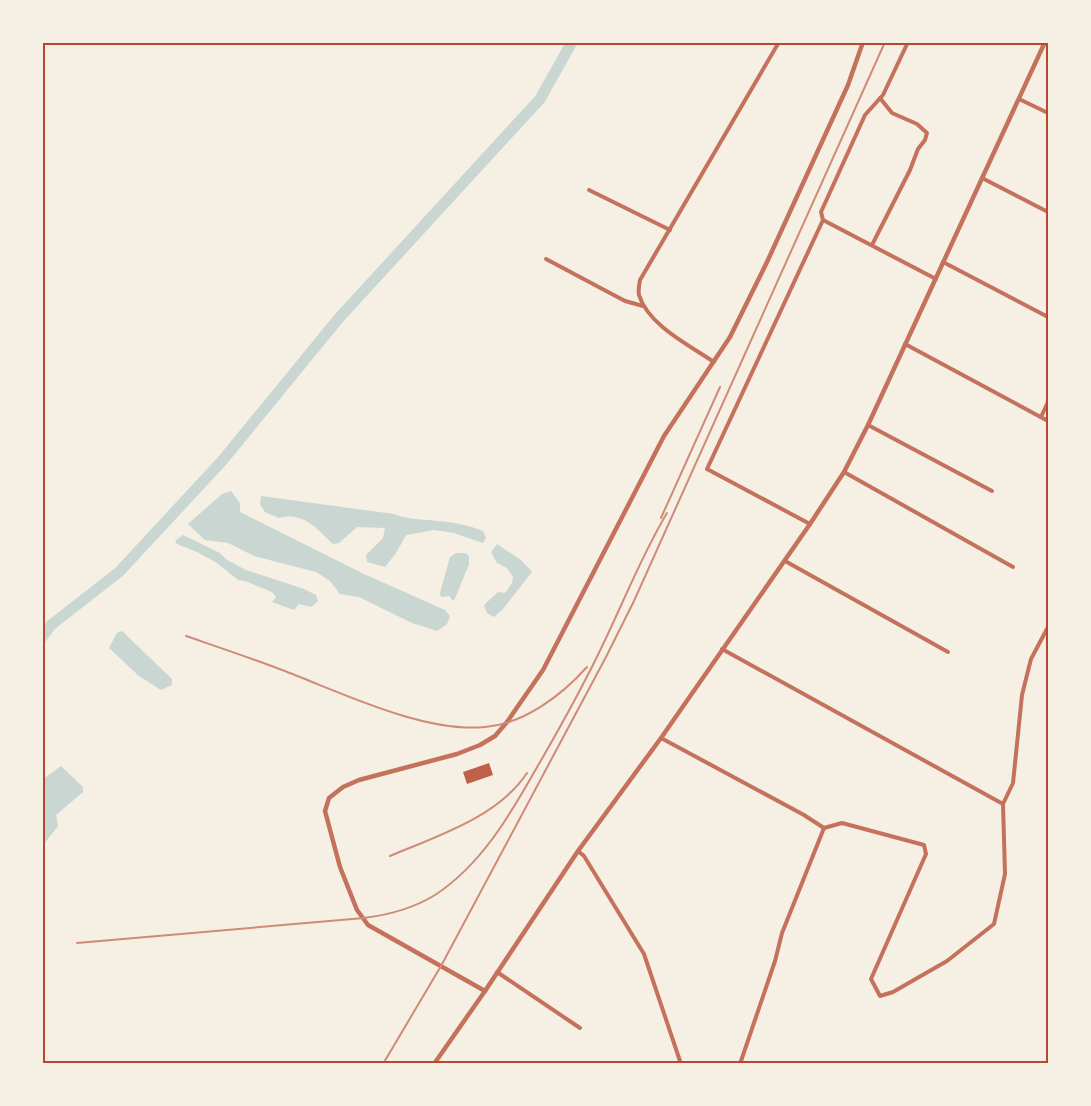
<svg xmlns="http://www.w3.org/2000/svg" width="1091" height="1106" font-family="'Sofia Sans Condensed',sans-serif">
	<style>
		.water { fill: #c9d6d2 }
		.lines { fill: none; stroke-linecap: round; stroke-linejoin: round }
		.river { stroke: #c9d6d2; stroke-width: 11 }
		.building { fill: #bf614a }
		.minor { stroke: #c5725c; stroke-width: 4 }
		.tertiary { stroke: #c5725c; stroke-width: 4.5 }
		.rail { stroke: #cf8b77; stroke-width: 2 }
		.neatline { fill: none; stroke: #b5482f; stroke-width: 2 }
	</style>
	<rect width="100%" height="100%" fill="#f6efe4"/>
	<g class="water">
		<path d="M 231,491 L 240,503 L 240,512 L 364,574 L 445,610 L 450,616 L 447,624 L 437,631 L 412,623 L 359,597 L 340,594 L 330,581 L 316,572 L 254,556 L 228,543 L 205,540 L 188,524 L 222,494 Z"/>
		<path d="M 261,496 L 394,514 C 409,520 422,519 437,521 C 453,522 468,525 483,531 L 486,538 L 483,543 L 454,533 L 434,530 L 406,535 L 396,553 L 385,567 L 367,562 L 366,555 L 383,538 L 385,528 L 357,527 L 339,543 L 333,544 C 317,529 303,511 279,518 L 265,512 L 260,504 Z"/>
		<path d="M 183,535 L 220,553 L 227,560 L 246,570 L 304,589 L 316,595 L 318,601 L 311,607 L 299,604 L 294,610 L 272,602 L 276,597 L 272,592 L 245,581 L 238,580 L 217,563 L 197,552 L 177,544 L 175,541 Z"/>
		<path d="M 497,544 L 521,560 L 532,572 L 503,609 L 494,617 L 487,613 L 484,605 L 498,592 L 505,593 L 512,583 L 513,577 L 507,568 L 497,563 L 491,552 Z"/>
		<path d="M 456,553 L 465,553 L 469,556 L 469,564 L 454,601 L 450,598 L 450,596 L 441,597 L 440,593 L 450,557 Z"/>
		<path d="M 122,631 L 172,679 L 172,685 L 161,690 L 139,676 L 109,648 L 117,633 Z"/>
		<path d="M 61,766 L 83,787 L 83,792 L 56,815 L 58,826 L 43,845 L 43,779 Z"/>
	</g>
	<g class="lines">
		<path class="river" d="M 42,637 L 51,625 L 119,572 L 222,461 L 339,318 L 540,99 L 572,42"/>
	</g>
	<path class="building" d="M 489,763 L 493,775 L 467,784 L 463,772 Z"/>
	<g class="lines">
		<g class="minor">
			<path d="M 1019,99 L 1048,113"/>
			<path d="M 982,178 L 1048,212"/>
			<path d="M 589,190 L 670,230"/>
			<path d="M 823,220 L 936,279"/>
			<path d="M 872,245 L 910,170 L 918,149 L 925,140 L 927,133 L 917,124 L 892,113 L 880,98"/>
			<path d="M 546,259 L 625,301 L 643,306"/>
			<path d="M 943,262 L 1048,317"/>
			<path d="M 905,344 L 1048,421"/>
			<path d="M 714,362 C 689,345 648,325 639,295 C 638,290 639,285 640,280 L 779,42"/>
			<path d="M 1041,417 L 1048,402"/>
			<path d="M 868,425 L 992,491"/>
			<path d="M 844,472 L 1013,567"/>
			<path d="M 810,524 L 707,469 L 823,220 L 821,212 L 865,115 L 883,95 L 908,42"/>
			<path d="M 785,561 L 948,652"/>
			<path d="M 722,649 L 1003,804"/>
			<path d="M 661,738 L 804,815 L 824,828 L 842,823 L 924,845 L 926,854 L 871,979 L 880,996 L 893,992 L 947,961 L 994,924 L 1005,874 L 1003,804 L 1013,783 L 1022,695 L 1031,659 L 1048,627"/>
			<path d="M 578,851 L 584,856 L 644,954 L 681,1064"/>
			<path d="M 497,972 L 580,1028"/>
			<path d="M 740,1064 L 775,961 L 782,933 L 824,828"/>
		</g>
		<g class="tertiary">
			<path d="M 485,991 L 368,925 L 357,910 L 340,867 L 325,811 L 329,798 L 343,787 L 359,780 L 457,754 L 480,745 L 495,736 L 507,722 L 543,670 L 664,436 L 730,337 L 767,262 L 848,85 L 863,42"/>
			<path d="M 434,1064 L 485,991 L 578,851 L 661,738 L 810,524 L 844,472 L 868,425 L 1045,42"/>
		</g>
		<g class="rail">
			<path d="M 661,518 L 720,387"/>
			<path d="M 186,636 C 218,647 251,658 282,670 C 340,692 423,733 485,727 C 524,724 562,695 587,667"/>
			<path d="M 390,856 C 437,836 498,817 527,773"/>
			<path d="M 77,943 L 364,918 C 388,915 414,908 435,895 C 481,865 510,815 536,769 C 561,726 585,683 606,638 C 626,596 643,553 667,513"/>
			<path d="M 383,1064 L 441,966 L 606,657 L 634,601 L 885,42"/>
		</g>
	</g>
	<rect width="1091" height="1106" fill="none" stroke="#f6efe4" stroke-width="88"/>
	<rect x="44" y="44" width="1003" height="1018" class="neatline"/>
</svg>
